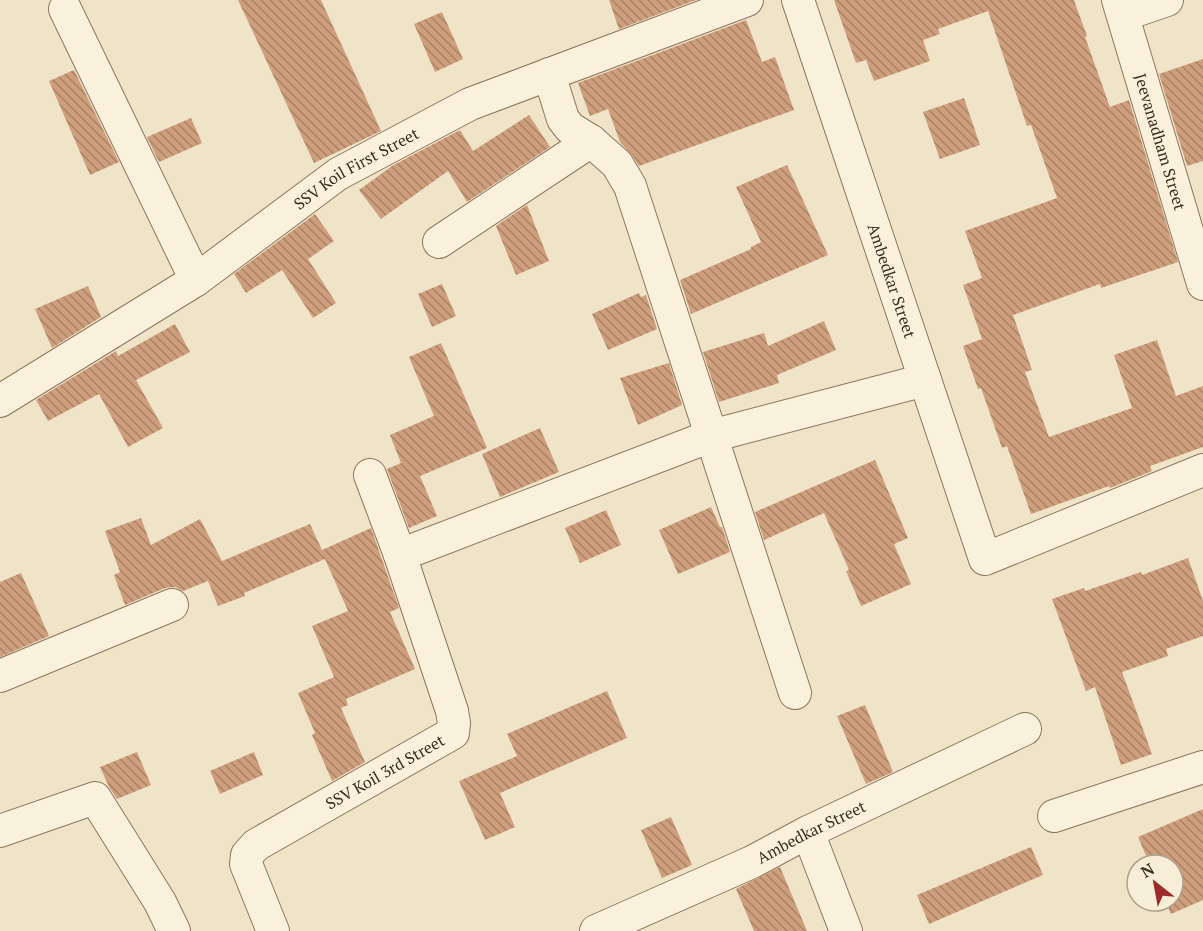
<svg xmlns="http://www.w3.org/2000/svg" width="1203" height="931" font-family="'PT Serif',serif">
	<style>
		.building { fill: url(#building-back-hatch) }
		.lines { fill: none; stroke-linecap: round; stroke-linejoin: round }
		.minor-casing { stroke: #8d765c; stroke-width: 34 }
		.minor { stroke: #faf1dc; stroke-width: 32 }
		.labels { text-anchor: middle; stroke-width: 4.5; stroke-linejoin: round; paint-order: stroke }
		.street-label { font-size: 16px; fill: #3d2e20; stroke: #f7eed8 }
	</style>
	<defs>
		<pattern id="building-back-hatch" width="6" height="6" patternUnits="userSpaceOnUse" patternTransform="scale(1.5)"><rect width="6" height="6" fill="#cf9f7d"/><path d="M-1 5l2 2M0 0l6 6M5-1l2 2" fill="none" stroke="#a98266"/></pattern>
	</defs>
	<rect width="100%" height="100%" fill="#f0e4c8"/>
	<g class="building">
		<path d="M 238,0 L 321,0 L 381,131 L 314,163 Z"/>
		<path d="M 609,0 L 696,0 L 619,29 Z"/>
		<path d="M 834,0 L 1074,0 L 1087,36 L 1085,37 L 1110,107 L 1129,100 L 1178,262 L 1101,288 L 1100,284 L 1013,315 L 1032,370 L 1025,372 L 1049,437 L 1132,408 L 1114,355 L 1157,340 L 1176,396 L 1203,386 L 1203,447 L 1150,466 L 1152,471 L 1125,482 L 1110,488 L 1109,486 L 1031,514 L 1007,446 L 1002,448 L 981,388 L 978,389 L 963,346 L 982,339 L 963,285 L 982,278 L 965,231 L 1057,198 L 1031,125 L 1027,126 L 988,11 L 938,29 L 940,34 L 923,40 L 930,61 L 874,81 L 866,60 L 856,63 Z"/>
		<path d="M 442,12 L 463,59 L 435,72 L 414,24 Z"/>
		<path d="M 746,20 L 762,62 L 775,57 L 794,110 L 639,166 L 632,155 L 620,142 L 608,109 L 590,116 L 578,83 Z"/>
		<path d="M 1203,59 L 1203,161 L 1187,166 L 1159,74 Z"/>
		<path d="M 74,70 L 119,162 L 90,175 L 49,81 Z"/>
		<path d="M 964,98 L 980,145 L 940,159 L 923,112 Z"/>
		<path d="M 529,115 L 550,147 L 467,202 L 448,171 L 381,219 L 359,190 L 392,166 L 460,130 L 473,151 Z"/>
		<path d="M 191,118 L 202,143 L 159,162 L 147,137 Z"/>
		<path d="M 787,165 L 828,255 L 691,314 L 680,280 L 751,249 L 751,247 L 761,242 L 736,187 Z"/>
		<path d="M 527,205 L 549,261 L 516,275 L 496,226 Z"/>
		<path d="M 315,214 L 334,241 L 308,259 L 336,303 L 313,318 L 282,270 L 246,293 L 234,274 Z"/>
		<path d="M 442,284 L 456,316 L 432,327 L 418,294 Z"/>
		<path d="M 88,286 L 101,317 L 52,348 L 35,309 Z"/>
		<path d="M 639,293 L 641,297 L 646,295 L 657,329 L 608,350 L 592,314 Z"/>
		<path d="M 824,321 L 836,350 L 777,375 L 779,383 L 719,402 L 703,352 L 764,333 L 768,346 Z"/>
		<path d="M 175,324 L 190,352 L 136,380 L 163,428 L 128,447 L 99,394 L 48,421 L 36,400 L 116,351 L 118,356 Z"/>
		<path d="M 441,343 L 487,448 L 420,476 L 437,516 L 409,528 L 387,469 L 401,463 L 390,435 L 434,416 L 409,357 Z"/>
		<path d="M 669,363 L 682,405 L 638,425 L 620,378 Z"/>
		<path d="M 540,428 L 559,472 L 500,497 L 482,454 Z"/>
		<path d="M 875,460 L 908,538 L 894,544 L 911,584 L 861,606 L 846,571 L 849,570 L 824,513 L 764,540 L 755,512 Z"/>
		<path d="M 711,507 L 720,527 L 722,527 L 730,552 L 678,574 L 659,530 Z"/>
		<path d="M 606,510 L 621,545 L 580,563 L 565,528 Z"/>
		<path d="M 141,518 L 151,545 L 200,519 L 222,561 L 310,524 L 322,550 L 371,528 L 399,608 L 390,612 L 415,669 L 346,699 L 348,705 L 341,708 L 365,762 L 332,781 L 312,735 L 315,733 L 298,693 L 334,677 L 312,626 L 348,611 L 325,559 L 244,593 L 245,596 L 218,606 L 208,581 L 183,591 L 175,587 L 165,588 L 125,605 L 114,575 L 120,572 L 105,531 Z"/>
		<path d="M 1188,558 L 1203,601 L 1203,636 L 1166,649 L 1168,656 L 1122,672 L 1152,754 L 1121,765 L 1095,687 L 1086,691 L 1052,599 L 1084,588 L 1085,591 L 1141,572 L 1142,575 Z"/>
		<path d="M 21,573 L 49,636 L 0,657 L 0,582 Z"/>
		<path d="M 607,691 L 627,738 L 500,793 L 515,827 L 485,840 L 459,781 L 517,756 L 507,734 Z"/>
		<path d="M 865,705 L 893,772 L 866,784 L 837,716 Z"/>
		<path d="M 137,752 L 151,785 L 117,799 L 109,787 L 100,767 Z"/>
		<path d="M 254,752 L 263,775 L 220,794 L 210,771 Z"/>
		<path d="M 1203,809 L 1203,900 L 1171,914 L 1165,901 L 1173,901 L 1173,865 L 1150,865 L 1138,837 Z"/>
		<path d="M 671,817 L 692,865 L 662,878 L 641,830 Z"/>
		<path d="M 1031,847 L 1043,875 L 929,924 L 917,895 Z"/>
		<path d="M 780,867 L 807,931 L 754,931 L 736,889 Z"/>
	</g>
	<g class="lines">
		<defs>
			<g id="minor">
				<path id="s1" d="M 798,0 L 985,559 L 1203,470"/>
				<path id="s2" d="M 1118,0 L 1203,284"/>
				<path d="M 65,9 L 196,280"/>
				<path d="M 1123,15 L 1167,0"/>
				<path d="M 549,74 L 563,119 L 570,128 L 591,141 L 617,164 L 630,186 L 795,693"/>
				<path d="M 439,242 L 591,141"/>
				<path id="s3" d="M 0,401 L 196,280 L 338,174 L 470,104 L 747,0"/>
				<path d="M 400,555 L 711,436 L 925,380"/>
				<path d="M 0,676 L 172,605"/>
				<path d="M 1054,816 L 1203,767"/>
				<path d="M 0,831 L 95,798 L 160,902 L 174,931"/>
				<path d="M 808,832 L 846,931"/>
				<path id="s4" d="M 273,931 L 246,864 L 247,855 L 256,845 L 453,733 L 454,723 L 452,711 L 400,555 L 370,475"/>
				<path id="s5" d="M 596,931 L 752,862 L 808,832 L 1025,729"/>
			</g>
		</defs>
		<use href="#minor" class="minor-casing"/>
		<use href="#minor" class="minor"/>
	</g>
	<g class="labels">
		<g class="street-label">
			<text dy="6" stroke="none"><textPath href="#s2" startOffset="148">Jeevanadham Street</textPath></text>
			<text dy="6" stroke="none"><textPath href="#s3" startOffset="426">SSV Koil First Street</textPath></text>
			<text dy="6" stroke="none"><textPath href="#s1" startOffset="296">Ambedkar Street</textPath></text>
			<text dy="6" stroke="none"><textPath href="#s4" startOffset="243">SSV Koil 3rd Street</textPath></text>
			<text dy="6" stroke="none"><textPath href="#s5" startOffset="237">Ambedkar Street</textPath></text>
		</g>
	</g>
	<g transform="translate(1155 883) rotate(329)"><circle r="28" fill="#f7eed8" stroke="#ada18e" stroke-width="1.5"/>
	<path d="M0-4.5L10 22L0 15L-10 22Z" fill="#9e2a2b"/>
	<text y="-9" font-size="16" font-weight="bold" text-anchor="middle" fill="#3d2e20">N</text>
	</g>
</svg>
